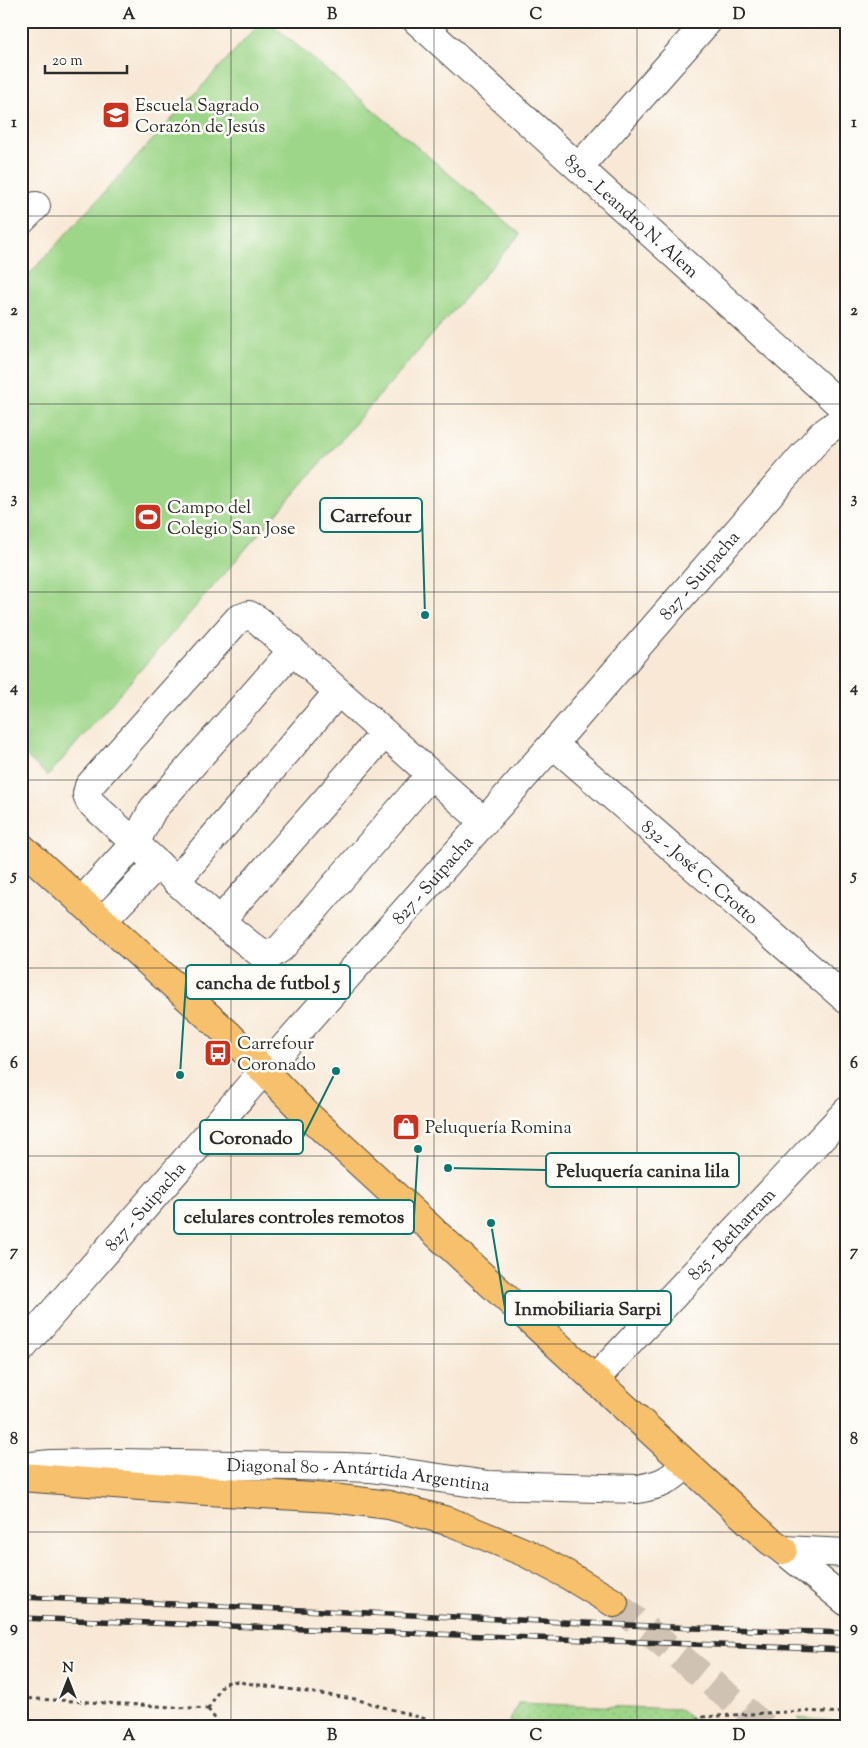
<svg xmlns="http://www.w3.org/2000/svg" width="868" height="1748" font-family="'Sorts Mill Goudy',serif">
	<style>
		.grass { fill: url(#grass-dots); stroke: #64805a }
		.pitch { fill: #9ed689; stroke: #64805a }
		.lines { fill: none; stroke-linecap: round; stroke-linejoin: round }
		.major-tunnel { stroke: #cfc2b3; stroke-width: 28; stroke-dasharray: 28 14; stroke-linecap: butt }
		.minor-casing { stroke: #4a4744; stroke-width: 30 }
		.major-casing { stroke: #4a4744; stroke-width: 30 }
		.path { stroke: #4a4744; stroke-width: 3; stroke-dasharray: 4 4; stroke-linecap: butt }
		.minor { stroke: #fff; stroke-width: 28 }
		.major { stroke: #f7c06c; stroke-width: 28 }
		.rail-casing { stroke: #2b2b2b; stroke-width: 5.5 }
		.rail { stroke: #fdfcf7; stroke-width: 4; stroke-dasharray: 11; stroke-linecap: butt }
		.grid { fill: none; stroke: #2b2b2b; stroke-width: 1; stroke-opacity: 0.55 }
		.labels { text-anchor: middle; stroke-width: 5; stroke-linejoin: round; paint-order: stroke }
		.poi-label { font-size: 18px; fill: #2b2b2b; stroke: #fdfcf7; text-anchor: start }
		.street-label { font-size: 18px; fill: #2b2b2b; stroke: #fdfcf7 }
		.leader { fill: none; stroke: #0f766e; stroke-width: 2 }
		.callout-dot { fill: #0f766e; stroke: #fdfcf7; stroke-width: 2 }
		.callout { fill: #fdfcf7; stroke: #0f766e; stroke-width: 2 }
		.callout-label { font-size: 19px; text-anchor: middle; font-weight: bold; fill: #2b2b2b }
		.neatline { fill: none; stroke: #2b2b2b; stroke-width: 2 }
		.grid-label { font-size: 16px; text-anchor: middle; font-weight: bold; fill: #2b2b2b }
	</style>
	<defs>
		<pattern id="grass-dots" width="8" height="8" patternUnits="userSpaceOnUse" patternTransform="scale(1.25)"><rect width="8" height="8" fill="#9ed689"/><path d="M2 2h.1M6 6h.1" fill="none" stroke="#88b876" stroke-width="1.8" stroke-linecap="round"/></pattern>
	</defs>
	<rect width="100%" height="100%" fill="#fdfcf7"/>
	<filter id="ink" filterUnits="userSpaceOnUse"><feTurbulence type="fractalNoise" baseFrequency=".02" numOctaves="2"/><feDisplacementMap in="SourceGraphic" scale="10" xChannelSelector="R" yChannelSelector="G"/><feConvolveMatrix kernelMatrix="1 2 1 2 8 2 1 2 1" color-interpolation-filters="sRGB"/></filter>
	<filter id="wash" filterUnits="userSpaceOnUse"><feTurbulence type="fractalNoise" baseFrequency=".0096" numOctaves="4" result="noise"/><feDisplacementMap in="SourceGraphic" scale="20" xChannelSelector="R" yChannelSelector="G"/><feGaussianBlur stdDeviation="1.12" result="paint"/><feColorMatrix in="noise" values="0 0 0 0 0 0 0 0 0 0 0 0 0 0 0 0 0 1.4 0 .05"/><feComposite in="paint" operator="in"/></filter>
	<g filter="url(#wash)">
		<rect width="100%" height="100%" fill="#f8e8d5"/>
		<g class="grass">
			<path d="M 518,1703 L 679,1709 L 702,1727 L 507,1727 Z"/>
			<path d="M 797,1718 L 847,1722 L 847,1727 L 810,1727 Z"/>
		</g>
		<path class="pitch" d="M 262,21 L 268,21 L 520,234 L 48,776 L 21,751 L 21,283 Z"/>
	</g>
	<g filter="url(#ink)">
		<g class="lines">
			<path class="major-tunnel" d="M 614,1603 L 765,1727"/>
			<defs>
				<g id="minor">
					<path id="s1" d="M 417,21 L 847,411"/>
					<path d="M 579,167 L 708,21"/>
					<path d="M 21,221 L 36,206"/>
					<path id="s2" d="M 553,744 L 847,1000"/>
					<path d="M 430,775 L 281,948 L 272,954 L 260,953 L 220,921 L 90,802 L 87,794 L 89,786 L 238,619 L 249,615 L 258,620 L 483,821"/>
					<path d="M 176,881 L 338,692"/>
					<path d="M 81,902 L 135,843 L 153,809 L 292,651"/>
					<path d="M 102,921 L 158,864"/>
					<path d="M 220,921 L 384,734"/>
					<path id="s3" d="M 21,1349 L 264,1070 L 553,744 L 821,435 L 847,416"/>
					<path id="s4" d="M 595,1379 L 847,1111"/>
					<path id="s5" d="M 21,1467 L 51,1464 L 119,1463 L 346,1467 L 370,1468 L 488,1485 L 638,1489 C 663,1484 667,1482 686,1465"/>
					<path d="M 783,1550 L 847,1602"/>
					<path d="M 783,1550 L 847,1553"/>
				</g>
				<g id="major">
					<path d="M 21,847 L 229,1035 L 300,1108 L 769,1540 L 783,1550"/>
					<path d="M 21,1477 L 207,1491 L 332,1498 L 389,1505 L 451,1522 L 526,1553 L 566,1574 L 614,1603"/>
				</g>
			</defs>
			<use href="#minor" class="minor-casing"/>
			<use href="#major" class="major-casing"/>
			<g class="path">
				<path d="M 21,1698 L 208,1709"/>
				<path d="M 208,1709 L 223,1684 L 232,1681 L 355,1699 L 454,1727"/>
				<path d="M 208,1709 L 221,1727"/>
				<path d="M 690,1727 L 701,1717 L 801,1711 L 847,1713"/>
			</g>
			<use href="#minor" class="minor"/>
			<use href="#major" class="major"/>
			<defs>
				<g id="rail">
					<path d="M 21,1597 L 694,1628 L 847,1633"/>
					<path d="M 21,1618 L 847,1650"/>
				</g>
			</defs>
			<use href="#rail" class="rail-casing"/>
			<use href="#rail" class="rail"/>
		</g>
	</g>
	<path class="grid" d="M 231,21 L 231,1727M 434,21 L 434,1727M 637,21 L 637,1727M 21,216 L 847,216M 21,404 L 847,404M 21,592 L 847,592M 21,780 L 847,780M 21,968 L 847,968M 21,1156 L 847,1156M 21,1344 L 847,1344M 21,1532 L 847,1532"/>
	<defs>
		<symbol id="school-square" viewBox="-11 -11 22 22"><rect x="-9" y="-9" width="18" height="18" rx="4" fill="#c8321e" stroke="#fdfcf7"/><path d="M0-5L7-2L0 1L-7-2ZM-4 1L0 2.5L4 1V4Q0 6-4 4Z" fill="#fff"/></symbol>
		<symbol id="stadium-square" viewBox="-11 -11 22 22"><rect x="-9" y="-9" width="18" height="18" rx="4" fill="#c8321e" stroke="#fdfcf7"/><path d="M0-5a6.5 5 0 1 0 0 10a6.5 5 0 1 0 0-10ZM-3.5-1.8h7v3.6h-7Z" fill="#fff"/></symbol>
		<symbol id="bus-square" viewBox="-11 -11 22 22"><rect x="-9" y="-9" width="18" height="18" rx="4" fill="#c8321e" stroke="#fdfcf7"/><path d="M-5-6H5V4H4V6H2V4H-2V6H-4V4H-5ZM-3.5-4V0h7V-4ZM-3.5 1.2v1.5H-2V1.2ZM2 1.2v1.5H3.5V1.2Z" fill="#fff"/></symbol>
		<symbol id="shop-square" viewBox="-11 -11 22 22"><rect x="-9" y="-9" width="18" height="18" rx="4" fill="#c8321e" stroke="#fdfcf7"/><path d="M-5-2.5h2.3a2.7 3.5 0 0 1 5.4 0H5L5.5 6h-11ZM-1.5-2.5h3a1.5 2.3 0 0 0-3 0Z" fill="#fff"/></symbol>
	</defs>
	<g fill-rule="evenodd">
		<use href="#school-square" x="100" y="99" width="32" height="32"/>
		<use href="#stadium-square" x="132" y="501" width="32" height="32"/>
		<use href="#bus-square" x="202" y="1037" width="32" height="32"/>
		<use href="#shop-square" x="390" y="1111" width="32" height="32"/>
	</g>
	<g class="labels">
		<g class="poi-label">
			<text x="135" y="111">Escuela Sagrado<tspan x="135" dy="21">Corazón de Jesús</tspan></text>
			<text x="167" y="513">Campo del<tspan x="167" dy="21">Colegio San Jose</tspan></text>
			<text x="237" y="1049">Carrefour<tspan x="237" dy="21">Coronado</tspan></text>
			<text x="425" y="1133">Peluquería Romina</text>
		</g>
		<g class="street-label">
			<text dy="6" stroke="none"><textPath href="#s1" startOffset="290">830 - Leandro N. Alem</textPath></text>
			<text dy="6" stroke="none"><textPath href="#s3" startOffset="1029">827 - Suipacha</textPath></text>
			<text dy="6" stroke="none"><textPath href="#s2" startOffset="195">832 - José C. Crotto</textPath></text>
			<text dy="6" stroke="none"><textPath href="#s3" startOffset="624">827 - Suipacha</textPath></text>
			<text dy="6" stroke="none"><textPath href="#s3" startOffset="189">827 - Suipacha</textPath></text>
			<text dy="6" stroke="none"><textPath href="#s4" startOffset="199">825 - Betharram</textPath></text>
			<text dy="6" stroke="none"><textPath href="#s5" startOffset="338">Diagonal 80 - Antártida Argentina</textPath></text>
		</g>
	</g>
	<path class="leader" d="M425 615L422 515M180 1075L186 982M336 1071L303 1137M448 1168L546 1170M418 1149L414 1217M491 1223L505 1308"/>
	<g class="callout-dot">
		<circle cx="425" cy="615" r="5"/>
		<circle cx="180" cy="1075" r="5"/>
		<circle cx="336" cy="1071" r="5"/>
		<circle cx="448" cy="1168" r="5"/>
		<circle cx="418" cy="1149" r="5"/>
		<circle cx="491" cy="1223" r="5"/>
	</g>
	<g class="callout">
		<rect x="320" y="498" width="102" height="34" rx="5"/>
		<rect x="186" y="965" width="164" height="34" rx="5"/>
		<rect x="200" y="1120" width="103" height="34" rx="5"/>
		<rect x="546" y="1153" width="193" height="34" rx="5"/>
		<rect x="174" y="1200" width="240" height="34" rx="5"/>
		<rect x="505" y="1291" width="166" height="34" rx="5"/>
	</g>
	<g class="callout-label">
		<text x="371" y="522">Carrefour</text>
		<text x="268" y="989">cancha de futbol 5</text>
		<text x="251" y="1144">Coronado</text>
		<text x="643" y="1177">Peluquería canina lila</text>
		<text x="294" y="1223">celulares controles remotos</text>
		<text x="588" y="1315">Inmobiliaria Sarpi</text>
	</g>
	<rect width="868" height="1748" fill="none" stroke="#fdfcf7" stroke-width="55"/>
	<g transform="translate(68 1680)" stroke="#fdfcf7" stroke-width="4" paint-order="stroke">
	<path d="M0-4L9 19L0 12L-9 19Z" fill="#2b2b2b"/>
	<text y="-8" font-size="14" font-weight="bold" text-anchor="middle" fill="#2b2b2b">N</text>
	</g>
	<path d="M45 65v8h82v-8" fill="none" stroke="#2b2b2b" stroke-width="2.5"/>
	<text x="52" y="65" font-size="15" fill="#2b2b2b" stroke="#fdfcf7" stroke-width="4" paint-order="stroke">20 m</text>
	<rect x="28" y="28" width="812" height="1692" class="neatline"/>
	<g class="grid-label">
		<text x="129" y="19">A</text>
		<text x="332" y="19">B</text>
		<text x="536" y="19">C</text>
		<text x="739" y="19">D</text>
		<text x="14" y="127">1</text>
		<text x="854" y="127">1</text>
		<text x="14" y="315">2</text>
		<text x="854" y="315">2</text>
		<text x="14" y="503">3</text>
		<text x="854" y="503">3</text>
		<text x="14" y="692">4</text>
		<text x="854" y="692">4</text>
		<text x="14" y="880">5</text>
		<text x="854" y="880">5</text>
		<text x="14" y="1068">6</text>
		<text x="854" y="1068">6</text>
		<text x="14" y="1256">7</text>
		<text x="854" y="1256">7</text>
		<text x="14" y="1444">8</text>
		<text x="854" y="1444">8</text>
		<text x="14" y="1632">9</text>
		<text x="854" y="1632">9</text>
		<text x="129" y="1740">A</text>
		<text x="332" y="1740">B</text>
		<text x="536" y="1740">C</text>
		<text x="739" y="1740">D</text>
	</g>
</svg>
